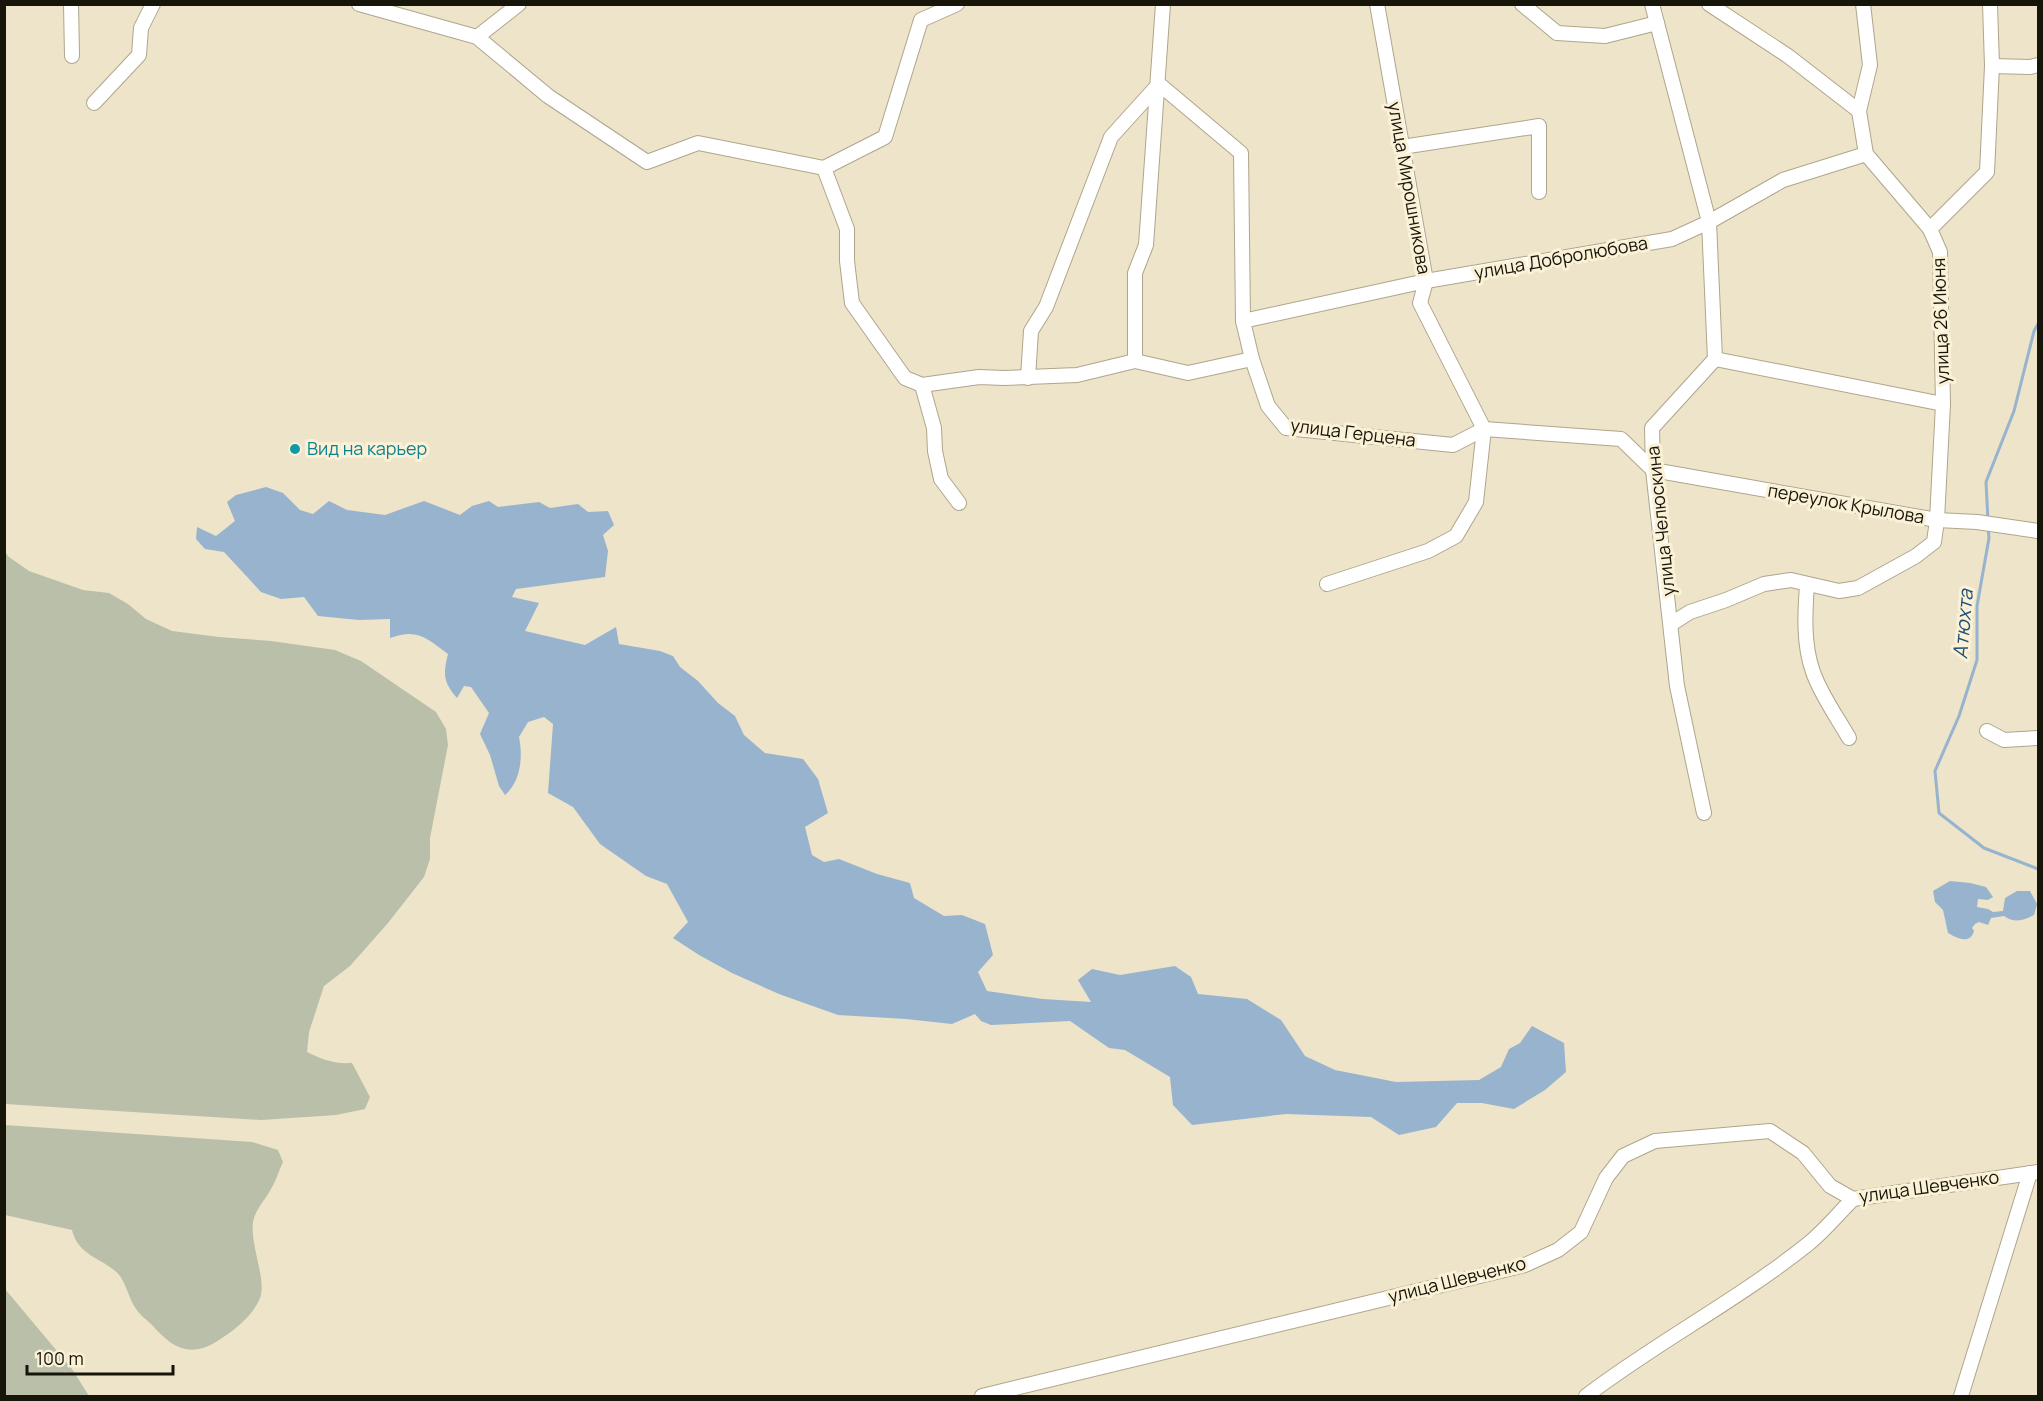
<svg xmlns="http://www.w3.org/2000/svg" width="2043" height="1401" font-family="Manrope,sans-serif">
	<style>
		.green { fill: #babfa9 }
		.water { fill: #97b3ce }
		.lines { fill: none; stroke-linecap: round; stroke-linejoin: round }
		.stream { stroke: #97b3ce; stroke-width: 3 }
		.minor-casing { stroke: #aea68c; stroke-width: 16 }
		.minor { stroke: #fff; stroke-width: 14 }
		.culture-dot { fill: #0f9aa8; stroke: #faf1d6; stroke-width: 2 }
		.labels { text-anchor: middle; stroke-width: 6; stroke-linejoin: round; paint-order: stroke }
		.street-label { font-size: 18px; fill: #17140a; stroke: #faf1d6 }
		.culture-label { font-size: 18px; fill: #0d838f; stroke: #faf1d6; text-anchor: start }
		.water-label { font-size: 20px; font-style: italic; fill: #245076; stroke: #faf1d6 }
	</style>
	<rect width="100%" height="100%" fill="#ede4c9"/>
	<g class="green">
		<path d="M 5,552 L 9,557 L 29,571 L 83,590 L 109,593 L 128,604 L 146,619 L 172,631 L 219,637 L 271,641 L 335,650 L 361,661 L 436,712 L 446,729 L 448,745 L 430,838 L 430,859 L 424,877 L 388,923 L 350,966 L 324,986 L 309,1032 L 307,1052 C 323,1060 335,1064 352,1063 L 370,1097 L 365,1109 L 336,1115 L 261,1120 L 5,1104 Z"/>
		<path d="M 5,1125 L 252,1142 L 278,1150 L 283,1162 C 279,1170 277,1179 272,1187 C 266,1200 256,1207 253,1222 C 250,1246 267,1280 260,1298 C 254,1314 236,1329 222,1338 C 192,1359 174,1350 152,1325 C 147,1320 140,1315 136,1309 C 129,1299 127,1286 120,1276 C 109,1262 87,1258 77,1242 C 75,1239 73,1234 72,1230 L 5,1215 Z"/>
		<path d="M 5,1289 L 72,1369 L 89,1396 L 5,1396 Z"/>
	</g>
	<g class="water">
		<path d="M 266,487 L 283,493 L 300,510 L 313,514 L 329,501 L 347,510 L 385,515 L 424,501 L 460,515 L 472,506 L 489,501 L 498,507 L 539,502 L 550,508 L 578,504 L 588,512 L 608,511 L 614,525 L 603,535 L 608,551 L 605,577 L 516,589 L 512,597 L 539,603 L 525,631 L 585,645 L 616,627 L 619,644 L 660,651 L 673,656 L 680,667 L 698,681 L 718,703 L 735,716 L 744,735 L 765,753 L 803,759 L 818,779 L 828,813 L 805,827 L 812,855 L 824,862 L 839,859 L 877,874 L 910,883 L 914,898 L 944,916 L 962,915 L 985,924 L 993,955 L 978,972 L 987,991 L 1043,999 L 1091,1002 L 1078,980 L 1092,969 L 1120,975 L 1175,966 L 1191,977 L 1198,994 L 1247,999 L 1281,1020 L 1305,1056 L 1335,1070 L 1396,1082 L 1479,1080 L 1501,1067 L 1509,1049 L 1520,1043 L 1532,1026 L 1564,1043 L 1566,1072 L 1545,1090 L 1514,1109 L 1482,1103 L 1457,1103 L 1436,1127 L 1399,1135 L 1371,1117 L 1286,1114 L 1192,1125 L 1173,1105 L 1170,1077 L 1125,1050 L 1109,1048 L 1070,1021 L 991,1025 L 981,1021 L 975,1014 L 952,1024 L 906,1019 L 838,1015 L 779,994 L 732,973 L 699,955 L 673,938 L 688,922 L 667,884 L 646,876 L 600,844 L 573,807 L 548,793 L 553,724 L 544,717 L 528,722 L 519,737 C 523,757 521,781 505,795 L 499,786 L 490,755 L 480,734 L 489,713 L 471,687 L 464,686 L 457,698 C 443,682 443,674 448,654 C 426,638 418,628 390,638 L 390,619 L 359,620 L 318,616 L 304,597 L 281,599 L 261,592 L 224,552 L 205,549 L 196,539 L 197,527 L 216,536 L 235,521 L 227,502 L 236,495 Z"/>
		<path d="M 1950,881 L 1970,883 L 1986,887 L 1993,897 L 1988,900 L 1978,899 L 1977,907 L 1988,909 L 1993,912 L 2003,911 L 2005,898 L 2017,891 L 2030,891 L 2037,904 L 2034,915 C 2023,921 2014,923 2004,916 L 1991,918 L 1988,925 L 1979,922 L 1975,924 L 1972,928 L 1974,931 C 1970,945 1957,938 1948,933 L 1943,910 L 1935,902 L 1933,891 Z"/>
	</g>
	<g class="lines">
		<g class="stream">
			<path d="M 1988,521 L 1986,482 L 2014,411 L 2034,331 L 2038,324"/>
			<path d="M 1988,527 L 1989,538 L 1977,606 L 1977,660 L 1959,716 L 1935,771 L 1939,813 L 1984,848 L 2038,869"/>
		</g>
		<defs>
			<g id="minor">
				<path d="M 71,4 L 72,56"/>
				<path d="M 359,4 L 477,37 L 548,96 L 647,162 L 698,143 L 824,168 L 847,229 L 847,261 L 852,303 L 905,378 L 922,385 L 979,377 L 1004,378 L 1077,375 L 1135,361 L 1188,373 L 1252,359"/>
				<path d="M 1377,4 L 1426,281 L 1420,303 L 1484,429"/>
				<path d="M 1522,4 L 1557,33 L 1605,36 L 1657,23"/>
				<path d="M 1652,4 L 1709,222 L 1715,359 L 1652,428 L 1653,470 L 1677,686 L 1704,813"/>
				<path d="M 1709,4 L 1788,56 L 1859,111"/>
				<path d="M 1863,4 L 1870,65 L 1859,111 L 1866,154 L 1930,229"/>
				<path d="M 477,37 L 519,4"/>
				<path d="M 1992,66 L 2030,67 L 2038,65"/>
				<path d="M 94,103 L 139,55 L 141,28 L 153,4"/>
				<path d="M 1402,147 L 1539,126 L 1539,192"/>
				<path d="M 824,168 L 885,137 L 921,20 L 957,4"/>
				<path d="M 1243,321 L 1426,281 L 1672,239 L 1709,222 L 1783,180 L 1866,154"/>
				<path d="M 1715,359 L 1943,404"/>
				<path d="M 1135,361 L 1135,273 L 1146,245 L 1163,4"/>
				<path d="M 1028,378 L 1031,331 L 1046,307 L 1111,137 L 1159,84 L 1241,153 L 1243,321 L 1252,359 L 1268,406 L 1286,428 L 1453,445 L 1484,429"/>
				<path d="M 922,385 L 934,428 L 935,451 L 941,479 L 959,503"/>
				<path d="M 1484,429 L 1621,439 L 1653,470 L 1937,520 L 1977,522 L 2038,531"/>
				<path d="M 1327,584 L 1428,551 L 1456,536 L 1476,502 L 1484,429"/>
				<path d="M 1807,584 C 1805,613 1803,644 1813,672 C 1821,695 1837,717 1849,738"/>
				<path d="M 1671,624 L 1690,612 L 1726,600 L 1764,584 L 1791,580 L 1839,591 L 1858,588 L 1916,556 L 1934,542 L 1937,520 L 1943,404 L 1940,252 L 1930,229 L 1987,172 L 1992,66 L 1990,4"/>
				<path d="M 1987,731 L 2004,740 L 2038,738"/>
				<path d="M 982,1396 L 1525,1265 L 1558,1250 L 1581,1232 L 1606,1178 L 1623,1156 L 1655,1141 L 1770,1131 L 1803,1153 L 1830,1186 L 1853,1199 L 2038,1172"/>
				<path d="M 1586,1396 C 1657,1342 1738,1300 1808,1244 C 1824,1231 1838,1214 1853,1199"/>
				<path d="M 1961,1396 L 2030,1173"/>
			</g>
		</defs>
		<use href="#minor" class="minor-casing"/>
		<use href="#minor" class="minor"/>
	</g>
	<circle class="culture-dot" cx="295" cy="449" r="6"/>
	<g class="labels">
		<g class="street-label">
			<text transform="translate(1409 188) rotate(80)" y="6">улица Мирошникова</text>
			<text transform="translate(1561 258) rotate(-10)" y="6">улица Добролюбова</text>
			<text transform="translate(1941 321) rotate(-92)" y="6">улица 26 Июня</text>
			<text transform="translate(1353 433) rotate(7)" y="6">улица Герцена</text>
			<text transform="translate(1846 504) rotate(10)" y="6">переулок Крылова</text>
			<text transform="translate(1661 521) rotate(-96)" y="6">улица Челюскина</text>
			<text transform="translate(1929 1187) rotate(-8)" y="6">улица Шевченко</text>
			<text transform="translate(1457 1280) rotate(-14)" y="6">улица Шевченко</text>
		</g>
		<g class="culture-label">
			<text x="307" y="455">Вид на карьер</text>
		</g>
		<g class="water-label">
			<text transform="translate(1963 624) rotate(-85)" y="7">Атюхта</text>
		</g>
	</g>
	<rect width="2043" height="1401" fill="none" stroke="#17140a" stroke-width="12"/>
	<path d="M27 1365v9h146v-9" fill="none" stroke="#17140a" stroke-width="3"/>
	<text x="36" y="1365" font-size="18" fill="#17140a" stroke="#faf1d6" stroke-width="4.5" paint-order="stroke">100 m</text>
</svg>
